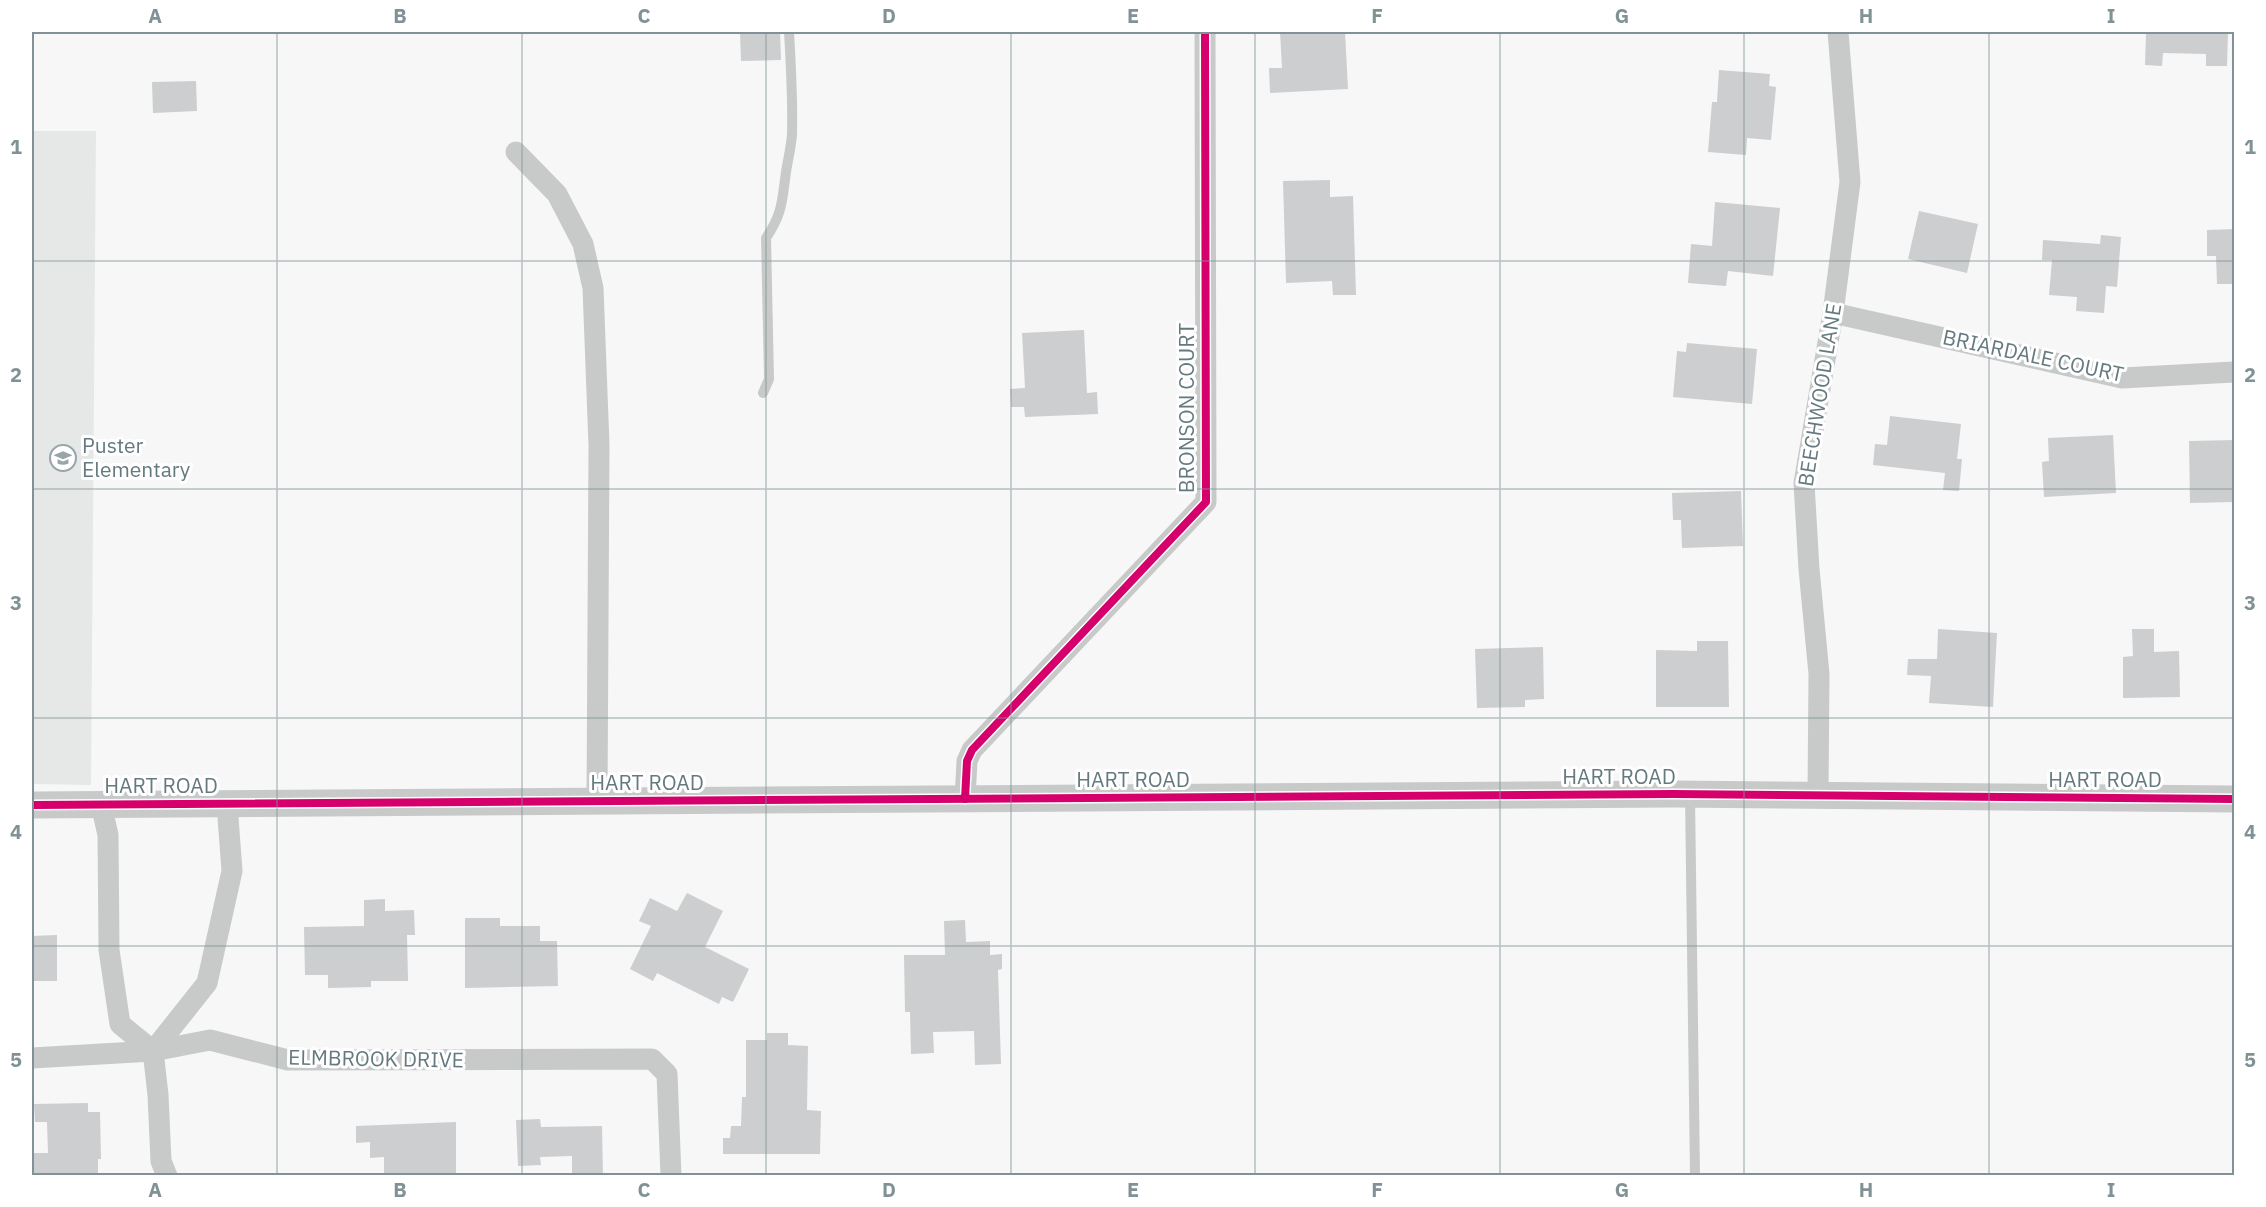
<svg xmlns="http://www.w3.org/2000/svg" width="2266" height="1207" font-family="'IBM Plex Sans',sans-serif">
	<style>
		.built { fill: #e6e8e7 }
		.building { fill: #cccecf }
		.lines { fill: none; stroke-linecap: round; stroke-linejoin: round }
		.service { stroke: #c8caca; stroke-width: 10 }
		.minor { stroke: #c8caca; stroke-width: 21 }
		.tertiary { stroke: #c8caca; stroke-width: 27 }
		.cycleway-casing { stroke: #fff; stroke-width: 11 }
		.cycleway { stroke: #d6006c; stroke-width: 8 }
		.grid { fill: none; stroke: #819296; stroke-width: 1.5; stroke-opacity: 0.55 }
		.labels { text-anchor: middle; stroke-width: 6; stroke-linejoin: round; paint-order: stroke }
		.street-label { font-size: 21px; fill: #657a7f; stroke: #fff }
		.poi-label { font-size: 21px; fill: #657a7f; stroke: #fff; text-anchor: start }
		.neatline { fill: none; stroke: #819296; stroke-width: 2 }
		.grid-label { font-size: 20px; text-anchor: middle; font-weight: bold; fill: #819296 }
	</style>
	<rect width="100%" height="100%" fill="#f7f7f7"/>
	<path class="built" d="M 32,131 L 96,131 L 91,785 L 32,784 Z"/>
	<g class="building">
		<path d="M 740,32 L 780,32 L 781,60 L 741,61 Z"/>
		<path d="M 1280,32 L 1345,32 L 1348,89 L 1270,93 L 1269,68 L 1282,68 Z"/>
		<path d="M 2157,32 L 2228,32 L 2227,66 L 2206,66 L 2206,54 L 2163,53 L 2162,66 L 2145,65 L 2146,33 Z"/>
		<path d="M 1719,70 L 1770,74 L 1769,86 L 1776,87 L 1771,140 L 1747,138 L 1746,155 L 1708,152 L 1712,102 L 1717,102 Z"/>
		<path d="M 196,81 L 197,111 L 153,113 L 152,82 Z"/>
		<path d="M 1330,180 L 1330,197 L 1353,196 L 1356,295 L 1333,295 L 1332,281 L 1286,283 L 1283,181 Z"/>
		<path d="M 1715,202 L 1780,208 L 1773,276 L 1728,271 L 1726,286 L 1688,283 L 1691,244 L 1712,246 Z"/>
		<path d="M 1919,211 L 1978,224 L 1967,273 L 1908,259 Z"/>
		<path d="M 2235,229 L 2235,284 L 2217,284 L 2216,256 L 2207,256 L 2207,230 Z"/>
		<path d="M 2101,235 L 2121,237 L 2117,287 L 2106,286 L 2104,313 L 2076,311 L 2077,297 L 2049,295 L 2052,260 L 2042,260 L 2043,240 L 2100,244 Z"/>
		<path d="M 1084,330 L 1087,393 L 1097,392 L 1098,414 L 1025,417 L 1024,407 L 1011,407 L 1010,389 L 1025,388 L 1022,333 Z"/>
		<path d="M 1687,343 L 1757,349 L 1752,404 L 1673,397 L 1677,351 L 1686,352 Z"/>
		<path d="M 1890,416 L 1961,424 L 1957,459 L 1962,459 L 1959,491 L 1943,490 L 1945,473 L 1873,465 L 1875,444 L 1887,445 Z"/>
		<path d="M 2113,435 L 2116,493 L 2044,497 L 2042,462 L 2049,461 L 2048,438 Z"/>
		<path d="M 2235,440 L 2235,502 L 2190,503 L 2189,441 Z"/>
		<path d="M 1741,491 L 1743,546 L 1682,548 L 1681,520 L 1673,520 L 1672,493 Z"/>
		<path d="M 1938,629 L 1997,633 L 1993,707 L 1929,703 L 1931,676 L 1907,675 L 1908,659 L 1937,659 Z"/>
		<path d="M 2132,629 L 2154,629 L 2154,652 L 2179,651 L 2180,697 L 2123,698 L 2123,657 L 2133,656 Z"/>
		<path d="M 1697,641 L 1728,641 L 1729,707 L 1656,707 L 1656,650 L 1697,651 Z"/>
		<path d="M 1543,647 L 1544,699 L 1525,700 L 1525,707 L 1477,708 L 1475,649 Z"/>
		<path d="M 687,893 L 723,911 L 705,947 L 749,969 L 733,1002 L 722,997 L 719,1004 L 657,973 L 653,981 L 630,969 L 651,926 L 639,921 L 650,898 L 677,911 Z"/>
		<path d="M 385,899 L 385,911 L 414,910 L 415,935 L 407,935 L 408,981 L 371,981 L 371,987 L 328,988 L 328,975 L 305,975 L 304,927 L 364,926 L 364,900 Z"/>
		<path d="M 465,918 L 500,918 L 500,926 L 540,926 L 540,941 L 557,941 L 558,986 L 465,988 Z"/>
		<path d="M 965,920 L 966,942 L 990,941 L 990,955 L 1002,954 L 1002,969 L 998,970 L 1001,1064 L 975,1065 L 974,1031 L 933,1032 L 934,1053 L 911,1054 L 910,1012 L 905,1012 L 904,955 L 945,955 L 944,921 Z"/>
		<path d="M 57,935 L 57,981 L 32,981 L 32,936 Z"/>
		<path d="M 767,1033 L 788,1033 L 788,1045 L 808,1046 L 807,1110 L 821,1111 L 820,1154 L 723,1154 L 723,1138 L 730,1138 L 731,1126 L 741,1126 L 742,1097 L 746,1097 L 746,1040 L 767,1040 Z"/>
		<path d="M 88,1103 L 88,1112 L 100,1112 L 101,1159 L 98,1159 L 98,1176 L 32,1176 L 32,1153 L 48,1153 L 47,1122 L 35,1122 L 34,1104 Z"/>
		<path d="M 540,1119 L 541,1127 L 602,1126 L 603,1176 L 572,1176 L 572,1156 L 540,1157 L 541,1165 L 518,1166 L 516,1120 Z"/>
		<path d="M 456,1122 L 456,1176 L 384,1176 L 384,1157 L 370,1158 L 370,1142 L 356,1143 L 356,1126 Z"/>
	</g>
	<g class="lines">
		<g class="service">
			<path d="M 763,393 L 769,379 L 766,238 C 783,213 782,200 786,172 C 788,159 791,147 792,135 C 793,100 791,66 789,32"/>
			<path d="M 1690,794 L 1695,1176"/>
		</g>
		<g class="minor">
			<path d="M 516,152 L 557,194 L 583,244 L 593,288 L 599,445 L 597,801"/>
			<path d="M 1833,313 L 2122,378 L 2234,372"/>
			<path d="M 1818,795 L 1819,674 L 1809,569 L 1804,483 L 1833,313 L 1850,182 L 1838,32"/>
			<path d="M 965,799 L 967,761 L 972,750 L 1206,502 L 1205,32"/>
			<path d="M 101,804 L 108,835 L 109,950 L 120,1024 L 153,1051 L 158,1095 L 161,1161 L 167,1176"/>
			<path d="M 153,1051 L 207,983 L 232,871 L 227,804"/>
			<path d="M 32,1058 L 153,1051 L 210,1040 L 288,1060 L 652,1059 L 667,1074 L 671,1176"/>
		</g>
		<path class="tertiary" d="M 32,805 L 1673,794 L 2234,799"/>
		<defs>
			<g id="cycleway">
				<path d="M 965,799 L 967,761 L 972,750 L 1206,502 L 1205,32"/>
				<path d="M 32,805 L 1673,794 L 2234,799"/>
			</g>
		</defs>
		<use href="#cycleway" class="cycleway-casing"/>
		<use href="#cycleway" class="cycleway"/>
	</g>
	<path class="grid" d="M 277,32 L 277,1176M 522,32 L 522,1176M 766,32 L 766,1176M 1011,32 L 1011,1176M 1255,32 L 1255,1176M 1500,32 L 1500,1176M 1744,32 L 1744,1176M 1989,32 L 1989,1176M 32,261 L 2234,261M 32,489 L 2234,489M 32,718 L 2234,718M 32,946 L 2234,946"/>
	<defs>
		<symbol id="school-ring" viewBox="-11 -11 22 22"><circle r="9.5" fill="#fff" stroke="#98a6a9" stroke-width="1.5"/><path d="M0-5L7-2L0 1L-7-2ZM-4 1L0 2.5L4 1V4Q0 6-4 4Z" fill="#98a6a9"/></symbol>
	</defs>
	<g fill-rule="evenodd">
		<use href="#school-ring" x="48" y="443" width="30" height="30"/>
	</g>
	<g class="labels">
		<g class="street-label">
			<text transform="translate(2033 356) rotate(12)" y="7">BRIARDALE COURT</text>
			<text transform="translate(1820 395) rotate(-81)" y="7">BEECHWOOD LANE</text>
			<text transform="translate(1187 408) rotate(-90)" y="7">BRONSON COURT</text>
			<text x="1619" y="784">HART ROAD</text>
			<text x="1133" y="787">HART ROAD</text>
			<text x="2105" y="787">HART ROAD</text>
			<text x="647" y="790">HART ROAD</text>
			<text x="161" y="793">HART ROAD</text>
			<text transform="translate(376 1059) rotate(1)" y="7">ELMBROOK DRIVE</text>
		</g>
		<g class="poi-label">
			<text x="82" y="453">Puster<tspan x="82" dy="24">Elementary</tspan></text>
		</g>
	</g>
	<rect width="2266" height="1207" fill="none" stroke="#ffffff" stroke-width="66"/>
	<rect x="33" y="33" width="2200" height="1141" class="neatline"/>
	<g class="grid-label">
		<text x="155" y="23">A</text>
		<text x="400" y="23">B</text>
		<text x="644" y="23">C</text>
		<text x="889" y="23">D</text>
		<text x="1133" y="23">E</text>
		<text x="1377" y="23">F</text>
		<text x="1622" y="23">G</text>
		<text x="1866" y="23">H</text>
		<text x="2111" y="23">I</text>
		<text x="16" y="154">1</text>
		<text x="2250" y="154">1</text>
		<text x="16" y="382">2</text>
		<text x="2250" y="382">2</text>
		<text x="16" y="610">3</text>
		<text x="2250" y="610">3</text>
		<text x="16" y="839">4</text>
		<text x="2250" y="839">4</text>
		<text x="16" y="1067">5</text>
		<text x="2250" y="1067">5</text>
		<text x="155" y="1197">A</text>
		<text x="400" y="1197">B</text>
		<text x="644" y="1197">C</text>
		<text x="889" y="1197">D</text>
		<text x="1133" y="1197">E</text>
		<text x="1377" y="1197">F</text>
		<text x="1622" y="1197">G</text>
		<text x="1866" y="1197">H</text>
		<text x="2111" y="1197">I</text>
	</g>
</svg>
